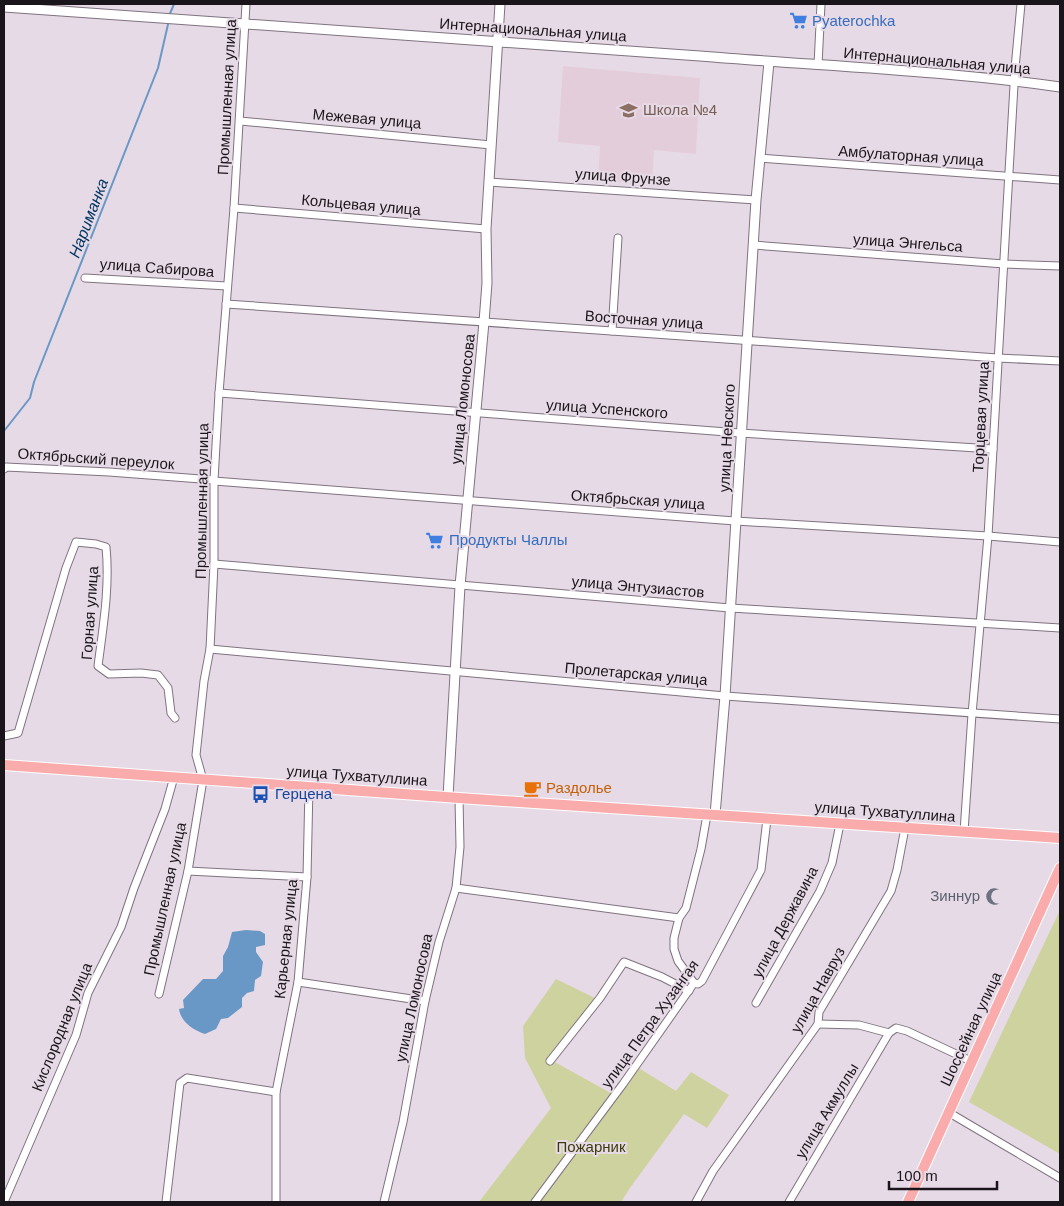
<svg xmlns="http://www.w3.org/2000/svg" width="1064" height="1206" font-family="Arial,sans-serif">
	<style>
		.education { fill: #e4cdda }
		.green { fill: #ced29f }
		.water { fill: #6a98c6 }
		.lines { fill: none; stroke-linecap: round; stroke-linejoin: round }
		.stream { stroke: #6a98c6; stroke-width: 2 }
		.minor-casing { stroke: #7f737f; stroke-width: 9 }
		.tertiary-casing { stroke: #7f737f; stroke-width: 11 }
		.primary-casing { stroke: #fff; stroke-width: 12 }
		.minor { stroke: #fff; stroke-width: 7 }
		.tertiary { stroke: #fff; stroke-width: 9 }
		.primary { stroke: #faabab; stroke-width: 10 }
		.labels { text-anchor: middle; stroke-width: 4; stroke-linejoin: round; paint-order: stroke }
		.shop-label { font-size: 15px; fill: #366cbe; stroke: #e7dae7; text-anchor: start }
		.street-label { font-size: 15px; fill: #1a151a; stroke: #e7dae7 }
		.education-label { font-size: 15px; fill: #785e54; stroke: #e7dae7; text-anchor: start }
		.food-label { font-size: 15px; fill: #c56008; stroke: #e7dae7; text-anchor: start }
		.transit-label { font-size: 15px; fill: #164399; stroke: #e7dae7; text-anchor: start }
		.worship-label { font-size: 15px; fill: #5b616d; stroke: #e7dae7; text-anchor: end }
		.park-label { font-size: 15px; fill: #3b3c09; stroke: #e7dae7 }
		.water-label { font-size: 16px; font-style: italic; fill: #013762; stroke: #e7dae7 }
	</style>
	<rect width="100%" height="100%" fill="#e7dae7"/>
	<path class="education" d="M 563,66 L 700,78 L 696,154 L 654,150 L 652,184 L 598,181 L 600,146 L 558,142 Z"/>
	<g class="green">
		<path d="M 1060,910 L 1060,1154 L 969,1102 Z"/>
		<path d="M 556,979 L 597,999 L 553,1061 L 616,1096 L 637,1067 L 676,1091 L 691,1072 L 729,1095 L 707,1128 L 684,1114 L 630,1188 L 621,1202 L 479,1202 L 551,1108 L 525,1058 L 523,1026 Z"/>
	</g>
	<path class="water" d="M 246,930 L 260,931 L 265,934 L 265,945 L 256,947 L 256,952 L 263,962 L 261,976 L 255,980 L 254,991 L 247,993 L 242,998 L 242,1007 L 228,1018 L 221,1019 L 216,1029 L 205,1034 C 193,1030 181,1022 179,1009 L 184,1008 L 183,1000 L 203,979 L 216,979 L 223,971 L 223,956 L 228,947 L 232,932 Z"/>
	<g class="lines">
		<g class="stream">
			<path d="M 169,16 L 174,4"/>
			<path d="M 4,431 L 30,398 L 34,382 L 158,68 L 169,20"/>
		</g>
		<defs>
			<g id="minor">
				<path d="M 818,65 L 821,4"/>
				<path d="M 240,121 L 491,145"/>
				<path d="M 760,158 L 1060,180"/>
				<path d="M 489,182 L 756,200"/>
				<path d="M 234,208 L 486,229"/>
				<path d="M 753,245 L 1004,264 L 1060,266"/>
				<path d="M 85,278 L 227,286"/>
				<path d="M 226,304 L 998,358 L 1060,361"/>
				<path d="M 612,331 L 618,238"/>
				<path d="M 219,393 L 740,433 L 993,449"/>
				<path d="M 4,469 L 6,467 L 109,472 L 214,480"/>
				<path d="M 214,481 L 735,521 L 988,536 L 1060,542"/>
				<path d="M 214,564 L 730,608 L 1060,628"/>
				<path d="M 210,649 L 725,696 L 1060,719"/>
				<path d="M 4,736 L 18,733 L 66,568 L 76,542 L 96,544 L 106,547 C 110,587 103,627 98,666 L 109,674 L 141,673 L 158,675 L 168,688 L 171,713 L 175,718"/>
				<path d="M 964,832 L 972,714 L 988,536 L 1015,68 L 1021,4"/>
				<path d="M 188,871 L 307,877"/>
				<path d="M 456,888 L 679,918"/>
				<path d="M 298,982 L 425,1001"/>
				<path d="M 694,983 L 698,984 L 702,981 L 761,870 L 767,819"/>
				<path d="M 694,983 L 678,961 L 674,949 L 674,938 L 679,918 L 686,908 L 701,849 L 707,815"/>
				<path d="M 159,994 L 188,871 L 203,780 L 196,755 L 204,681 L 210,649 L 214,564 L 214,480 L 219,393 L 234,208 L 246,4"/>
				<path d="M 756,1003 L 820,891 L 832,863 L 840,824"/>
				<path d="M 818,1024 L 859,1025 L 889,1033 L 896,1028 L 907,1031 L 973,1062"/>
				<path d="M 550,1061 L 600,998 L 624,962 L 662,977 L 689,991"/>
				<path d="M 948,1112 L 1060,1178"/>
				<path d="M 4,1202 L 76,1035 L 88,993 L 121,927 L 134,888 L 165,809 L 174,777"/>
				<path d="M 166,1202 L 180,1083 L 187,1078 L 276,1092"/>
				<path d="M 276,1202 L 276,1092 L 298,982 L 307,877 L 309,787"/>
				<path d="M 384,1202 L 403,1122 L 425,1001 L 439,942 L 456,888 L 460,847 L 459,798"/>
				<path d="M 535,1202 L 623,1084 L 694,983"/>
				<path d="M 696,1202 L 713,1171 L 818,1024 L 819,1012 L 891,891 L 897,870 L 905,828"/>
				<path d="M 789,1202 L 889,1033"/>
			</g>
			<g id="tertiary">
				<path d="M 4,7 C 236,22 468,38 700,56 C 820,66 941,70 1060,87"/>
				<path d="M 448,797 L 460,586 L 484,322 L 487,283 L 486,229 L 500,4"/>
				<path d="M 715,815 L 725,696 L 756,200 L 769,62"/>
			</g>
			<g id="primary">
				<path d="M 4,765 L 459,798 L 1060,838"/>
				<path d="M 908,1202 L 1060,868"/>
			</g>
		</defs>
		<use href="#minor" class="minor-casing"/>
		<use href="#tertiary" class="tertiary-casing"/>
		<use href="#primary" class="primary-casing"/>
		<use href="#minor" class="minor"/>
		<use href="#tertiary" class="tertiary"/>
		<use href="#primary" class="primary"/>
	</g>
	<defs>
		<symbol id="supermarket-bare" viewBox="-9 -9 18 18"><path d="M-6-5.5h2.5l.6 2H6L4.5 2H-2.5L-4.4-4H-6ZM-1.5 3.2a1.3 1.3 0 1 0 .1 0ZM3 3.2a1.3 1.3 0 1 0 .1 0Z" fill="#3f7fe0" stroke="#e7dae7" stroke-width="2.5" paint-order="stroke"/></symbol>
		<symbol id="school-bare" viewBox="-9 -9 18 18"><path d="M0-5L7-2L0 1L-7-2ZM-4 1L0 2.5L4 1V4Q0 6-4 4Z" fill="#8d6e63" stroke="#e7dae7" stroke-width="2.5" paint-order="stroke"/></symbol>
		<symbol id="cafe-bare" viewBox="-9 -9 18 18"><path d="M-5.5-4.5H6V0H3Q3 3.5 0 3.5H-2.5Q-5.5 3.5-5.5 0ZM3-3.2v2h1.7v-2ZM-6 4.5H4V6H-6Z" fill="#e8710a" stroke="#e7dae7" stroke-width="2.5" paint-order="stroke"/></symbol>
		<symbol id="bus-bare" viewBox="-9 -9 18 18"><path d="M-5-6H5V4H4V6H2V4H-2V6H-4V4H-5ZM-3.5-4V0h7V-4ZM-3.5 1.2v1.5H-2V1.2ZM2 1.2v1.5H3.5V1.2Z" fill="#1a4fb4" stroke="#e7dae7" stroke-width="2.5" paint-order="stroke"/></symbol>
		<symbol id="mosque-bare" viewBox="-9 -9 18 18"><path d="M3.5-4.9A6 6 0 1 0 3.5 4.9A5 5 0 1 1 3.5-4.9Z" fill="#6b7280" stroke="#e7dae7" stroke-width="2.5" paint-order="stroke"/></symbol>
	</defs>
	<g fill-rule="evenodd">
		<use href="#supermarket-bare" x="786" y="8" width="25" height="25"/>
		<use href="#school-bare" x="616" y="98" width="25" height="25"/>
		<use href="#supermarket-bare" x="422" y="528" width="25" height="25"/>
		<use href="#cafe-bare" x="520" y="776" width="25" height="25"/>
		<use href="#bus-bare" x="248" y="782" width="25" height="25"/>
		<use href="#mosque-bare" x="982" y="884" width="25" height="25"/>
	</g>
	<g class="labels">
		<g class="shop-label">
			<text x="812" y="26">Pyaterochka</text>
			<text x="449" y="545">Продукты Чаллы</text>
		</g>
		<g class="street-label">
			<text transform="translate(533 30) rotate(4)" y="5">Интернациональная улица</text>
			<text transform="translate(937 61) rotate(5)" y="5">Интернациональная улица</text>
			<text transform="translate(227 97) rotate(-87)" y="5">Промышленная улица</text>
			<text transform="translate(367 119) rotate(5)" y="5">Межевая улица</text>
			<text transform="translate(911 156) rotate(4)" y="5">Амбулаторная улица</text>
			<text transform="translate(623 177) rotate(4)" y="5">улица Фрунзе</text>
			<text transform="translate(361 205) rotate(5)" y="5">Кольцевая улица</text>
			<text transform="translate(908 243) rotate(4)" y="5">улица Энгельса</text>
			<text transform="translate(157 268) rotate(4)" y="5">улица Сабирова</text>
			<text transform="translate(644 320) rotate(4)" y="5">Восточная улица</text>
			<text transform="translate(463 399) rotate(-84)" y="5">улица Ломоносова</text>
			<text transform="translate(607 409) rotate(4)" y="5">улица Успенского</text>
			<text transform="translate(981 417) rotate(-87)" y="5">Торцевая улица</text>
			<text transform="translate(727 438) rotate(-87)" y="5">улица Невского</text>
			<text transform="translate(96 459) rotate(4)" y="5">Октябрьский переулок</text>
			<text transform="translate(638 500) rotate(4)" y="5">Октябрьская улица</text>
			<text transform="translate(202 501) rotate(-89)" y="5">Промышленная улица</text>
			<text transform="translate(638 587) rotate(5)" y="5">улица Энтузиастов</text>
			<text transform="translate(90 613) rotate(-86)" y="5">Горная улица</text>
			<text transform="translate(636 674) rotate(5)" y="5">Пролетарская улица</text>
			<text transform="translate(357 776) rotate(4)" y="5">улица Тухватуллина</text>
			<text transform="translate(885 812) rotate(4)" y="5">улица Тухватуллина</text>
			<text transform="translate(165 899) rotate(-78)" y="5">Промышленная улица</text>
			<text transform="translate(785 922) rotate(-62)" y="5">улица Державина</text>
			<text transform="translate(286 939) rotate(-84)" y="5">Карьерная улица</text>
			<text transform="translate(818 990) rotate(-61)" y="5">улица Навруз</text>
			<text transform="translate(414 998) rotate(-78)" y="5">улица Ломоносова</text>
			<text transform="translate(650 1024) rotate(-54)" y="5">улица Петра Хузангая</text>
			<text transform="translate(62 1027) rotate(-68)" y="5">Кислородная улица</text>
			<text transform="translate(971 1029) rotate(-65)" y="5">Шоссейная улица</text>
			<text transform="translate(827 1111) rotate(-59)" y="5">улица Акмуллы</text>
		</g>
		<g class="education-label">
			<text x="643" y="115">Школа №4</text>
		</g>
		<g class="food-label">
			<text x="546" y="793">Раздолье</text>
		</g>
		<g class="transit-label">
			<text x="275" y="799">Герцена</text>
		</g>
		<g class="worship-label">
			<text x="980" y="901">Зиннур</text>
		</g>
		<g class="park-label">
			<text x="591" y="1152">Пожарник</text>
		</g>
		<g class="water-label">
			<text transform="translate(88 218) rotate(-69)" y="6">Нариманка</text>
		</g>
	</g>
	<rect width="1064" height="1206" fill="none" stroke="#1a151a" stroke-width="10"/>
	<path d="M889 1181v8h108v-8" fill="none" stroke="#1a151a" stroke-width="2.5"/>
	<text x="896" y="1181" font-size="15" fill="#1a151a" stroke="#e7dae7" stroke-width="4" paint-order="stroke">100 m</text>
</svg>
